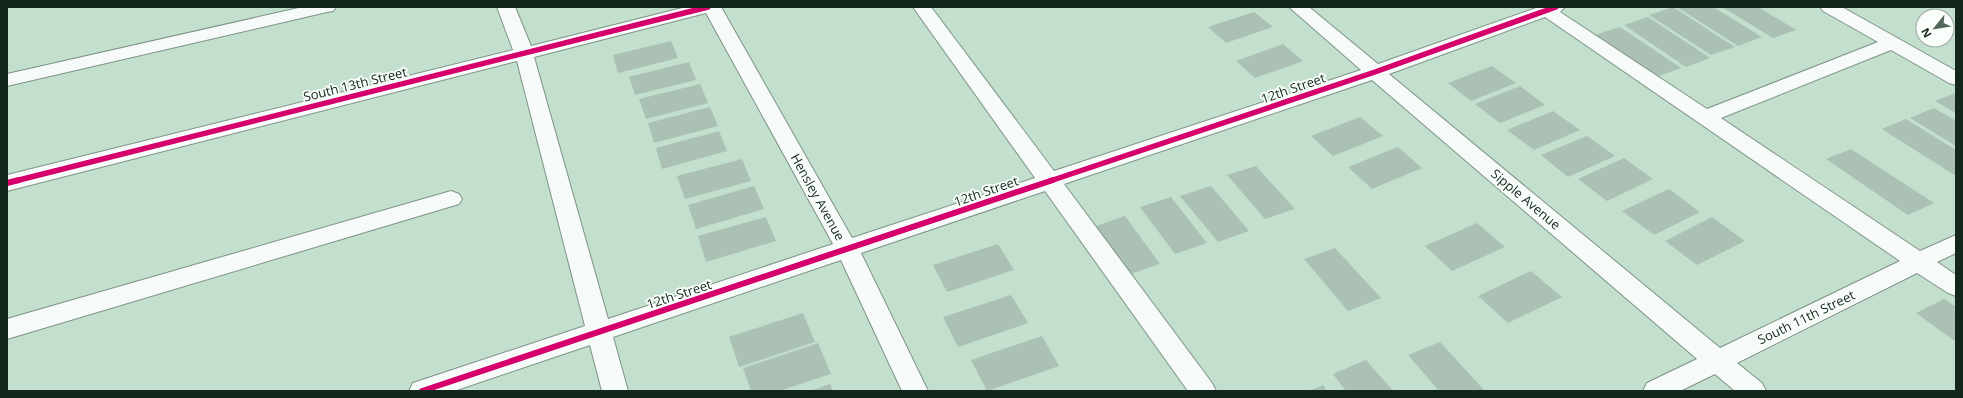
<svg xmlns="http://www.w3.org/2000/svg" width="1963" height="398" font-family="'Open Sans',sans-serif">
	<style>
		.building { fill: #abc1b4 }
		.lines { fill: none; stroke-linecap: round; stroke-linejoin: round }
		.minor-casing { stroke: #7e9386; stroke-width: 2 }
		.minor { fill: #f6faf8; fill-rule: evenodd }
		.cycleway-far1-casing { stroke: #fafffc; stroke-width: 8 }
		.cycleway-casing { stroke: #fafffc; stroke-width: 9 }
		.cycleway-far1 { stroke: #d6006c; stroke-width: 5.5 }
		.cycleway { stroke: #d6006c; stroke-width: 6 }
		.labels { text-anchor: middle; stroke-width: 3.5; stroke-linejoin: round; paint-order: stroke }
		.street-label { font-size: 13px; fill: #14271c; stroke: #fafffc }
	</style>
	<rect width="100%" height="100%" fill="#c3dfce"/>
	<g class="building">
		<path d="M 1673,7 L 1735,47 L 1711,55 L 1649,15 Z"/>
		<path d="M 1677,7 L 1713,7 L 1762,37 L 1738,46 Z"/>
		<path d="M 1722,7 L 1758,7 L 1796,30 L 1773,38 Z"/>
		<path d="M 1254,12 L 1273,27 L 1226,43 L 1208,27 Z"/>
		<path d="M 1648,17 L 1710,58 L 1686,67 L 1624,25 Z"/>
		<path d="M 1620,27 L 1681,68 L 1656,77 L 1595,35 Z"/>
		<path d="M 671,41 L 678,58 L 618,73 L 613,55 Z"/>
		<path d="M 1283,44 L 1303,61 L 1255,78 L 1236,61 Z"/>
		<path d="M 689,62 L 696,80 L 635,95 L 629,77 Z"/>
		<path d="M 1492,66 L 1516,83 L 1471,101 L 1448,83 Z"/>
		<path d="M 700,84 L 708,103 L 646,119 L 639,99 Z"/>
		<path d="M 1520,86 L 1545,105 L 1500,123 L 1475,104 Z"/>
		<path d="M 1956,93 L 1956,113 L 1935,101 Z"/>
		<path d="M 710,107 L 718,126 L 654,143 L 648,123 Z"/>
		<path d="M 1934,108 L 1956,121 L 1956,146 L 1910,118 Z"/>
		<path d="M 1553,111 L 1580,130 L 1534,150 L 1507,130 Z"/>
		<path d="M 1360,117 L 1383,136 L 1333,156 L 1311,136 Z"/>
		<path d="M 1906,119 L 1956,150 L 1956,176 L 1882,129 Z"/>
		<path d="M 719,131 L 727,151 L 662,169 L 656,148 Z"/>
		<path d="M 1587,136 L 1615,156 L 1568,177 L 1541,155 Z"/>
		<path d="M 1398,147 L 1422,168 L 1372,189 L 1348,167 Z"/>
		<path d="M 1851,149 L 1934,203 L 1908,215 L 1826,159 Z"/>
		<path d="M 1624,158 L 1653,179 L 1607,201 L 1578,179 Z"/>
		<path d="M 742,159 L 751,181 L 685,199 L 677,176 Z"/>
		<path d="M 1256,166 L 1295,209 L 1265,219 L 1227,175 Z"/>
		<path d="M 754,186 L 764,209 L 696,229 L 688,205 Z"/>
		<path d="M 1211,186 L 1249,231 L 1218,242 L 1180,196 Z"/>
		<path d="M 1669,189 L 1700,212 L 1654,235 L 1622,211 Z"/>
		<path d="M 1171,197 L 1207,243 L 1175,254 L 1140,207 Z"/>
		<path d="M 1125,216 L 1160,264 L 1127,275 L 1093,227 Z"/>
		<path d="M 766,217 L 776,241 L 706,262 L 698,236 Z"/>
		<path d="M 1712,217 L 1745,241 L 1697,265 L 1665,241 Z"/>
		<path d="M 1477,223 L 1505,247 L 1452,271 L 1425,246 Z"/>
		<path d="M 998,244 L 1014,270 L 947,292 L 933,265 Z"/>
		<path d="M 1335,248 L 1381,298 L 1348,311 L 1304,259 Z"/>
		<path d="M 1531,271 L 1562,297 L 1508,323 L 1478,296 Z"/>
		<path d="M 1011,295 L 1028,323 L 958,347 L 943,317 Z"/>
		<path d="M 1944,299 L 1956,307 L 1956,342 L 1916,313 Z"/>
		<path d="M 803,313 L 815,342 L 739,367 L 729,337 Z"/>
		<path d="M 1042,336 L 1059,366 L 987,391 L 971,360 Z"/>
		<path d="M 1440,342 L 1485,391 L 1439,391 L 1408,355 Z"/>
		<path d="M 818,343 L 831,374 L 779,391 L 751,391 L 743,368 Z"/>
		<path d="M 1366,360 L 1393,391 L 1346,391 L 1333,374 Z"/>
		<path d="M 830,384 L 833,391 L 810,391 Z"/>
		<path d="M 1323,385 L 1327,391 L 1309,391 Z"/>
	</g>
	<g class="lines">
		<defs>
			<g id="minor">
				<path d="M 303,7 L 336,7 L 333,11 L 327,12 L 7,86 L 7,74 Z"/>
				<path d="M 497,7 L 515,7 L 531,46 L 686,7 L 721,7 L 852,238 L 1035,178 L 913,7 L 931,7 L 1054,171 L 1361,70 L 1289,7 L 1309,7 L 1378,64 L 1539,7 L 1565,7 L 1560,12 L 1707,109 L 1878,42 L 1823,11 L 1820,7 L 1842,7 L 1956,71 L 1956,85 L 1949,83 L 1891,50 L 1721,118 L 1920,251 L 1956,235 L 1956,253 L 1937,262 L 1956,275 L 1956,296 L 1948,293 L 1917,273 L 1737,363 L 1762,383 L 1766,391 L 1735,391 L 1715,374 L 1680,391 L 1643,391 L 1647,383 L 1697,359 L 1372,80 L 1064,184 L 1212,383 L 1216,391 L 1188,391 L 1045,191 L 861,253 L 928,391 L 902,391 L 841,260 L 613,337 L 628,391 L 602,391 L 590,345 L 454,391 L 409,391 L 413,383 L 585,326 L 517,61 L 7,191 L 7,175 L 513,50 ZM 706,13 L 833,244 L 608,319 L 534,57 ZM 1545,17 L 1900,261 L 1720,348 L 1389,74 Z"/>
				<path d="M 451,191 L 459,194 L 462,199 L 459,204 L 7,339 L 7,319 Z"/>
			</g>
		</defs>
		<use href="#minor" class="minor-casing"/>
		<use href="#minor" class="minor"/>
		<defs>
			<g id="cycleway-far1">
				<path d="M 15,181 L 708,7"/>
				<path d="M 1050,181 L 1375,72 L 1556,7"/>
			</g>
			<g id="cycleway">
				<path d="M 7,183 L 19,180"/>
				<path d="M 422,391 L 1053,180"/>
			</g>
		</defs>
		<use href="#cycleway-far1" class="cycleway-far1-casing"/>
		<use href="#cycleway" class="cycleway-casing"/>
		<use href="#cycleway-far1" class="cycleway-far1"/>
		<use href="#cycleway" class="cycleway"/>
	</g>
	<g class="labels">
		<g class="street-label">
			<text transform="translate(355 84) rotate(-14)" y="5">South 13th Street</text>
			<text transform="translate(1293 88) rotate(-19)" y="5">12th Street</text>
			<text transform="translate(986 191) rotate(-19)" y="5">12th Street</text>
			<text transform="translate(818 197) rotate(61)" y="5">Hensley Avenue</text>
			<text transform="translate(1526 199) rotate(40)" y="5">Sipple Avenue</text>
			<text transform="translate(679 294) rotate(-18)" y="5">12th Street</text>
			<text transform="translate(1806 317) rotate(-26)" y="5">South 11th Street</text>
		</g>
	</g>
	<rect width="1963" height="398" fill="none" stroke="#14271c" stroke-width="16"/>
	<g transform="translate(1935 28) rotate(240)"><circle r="19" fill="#fafffc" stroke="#9ea9a2"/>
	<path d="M0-3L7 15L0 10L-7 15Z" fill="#51675a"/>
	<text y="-6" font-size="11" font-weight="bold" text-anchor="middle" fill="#14271c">N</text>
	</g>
</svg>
